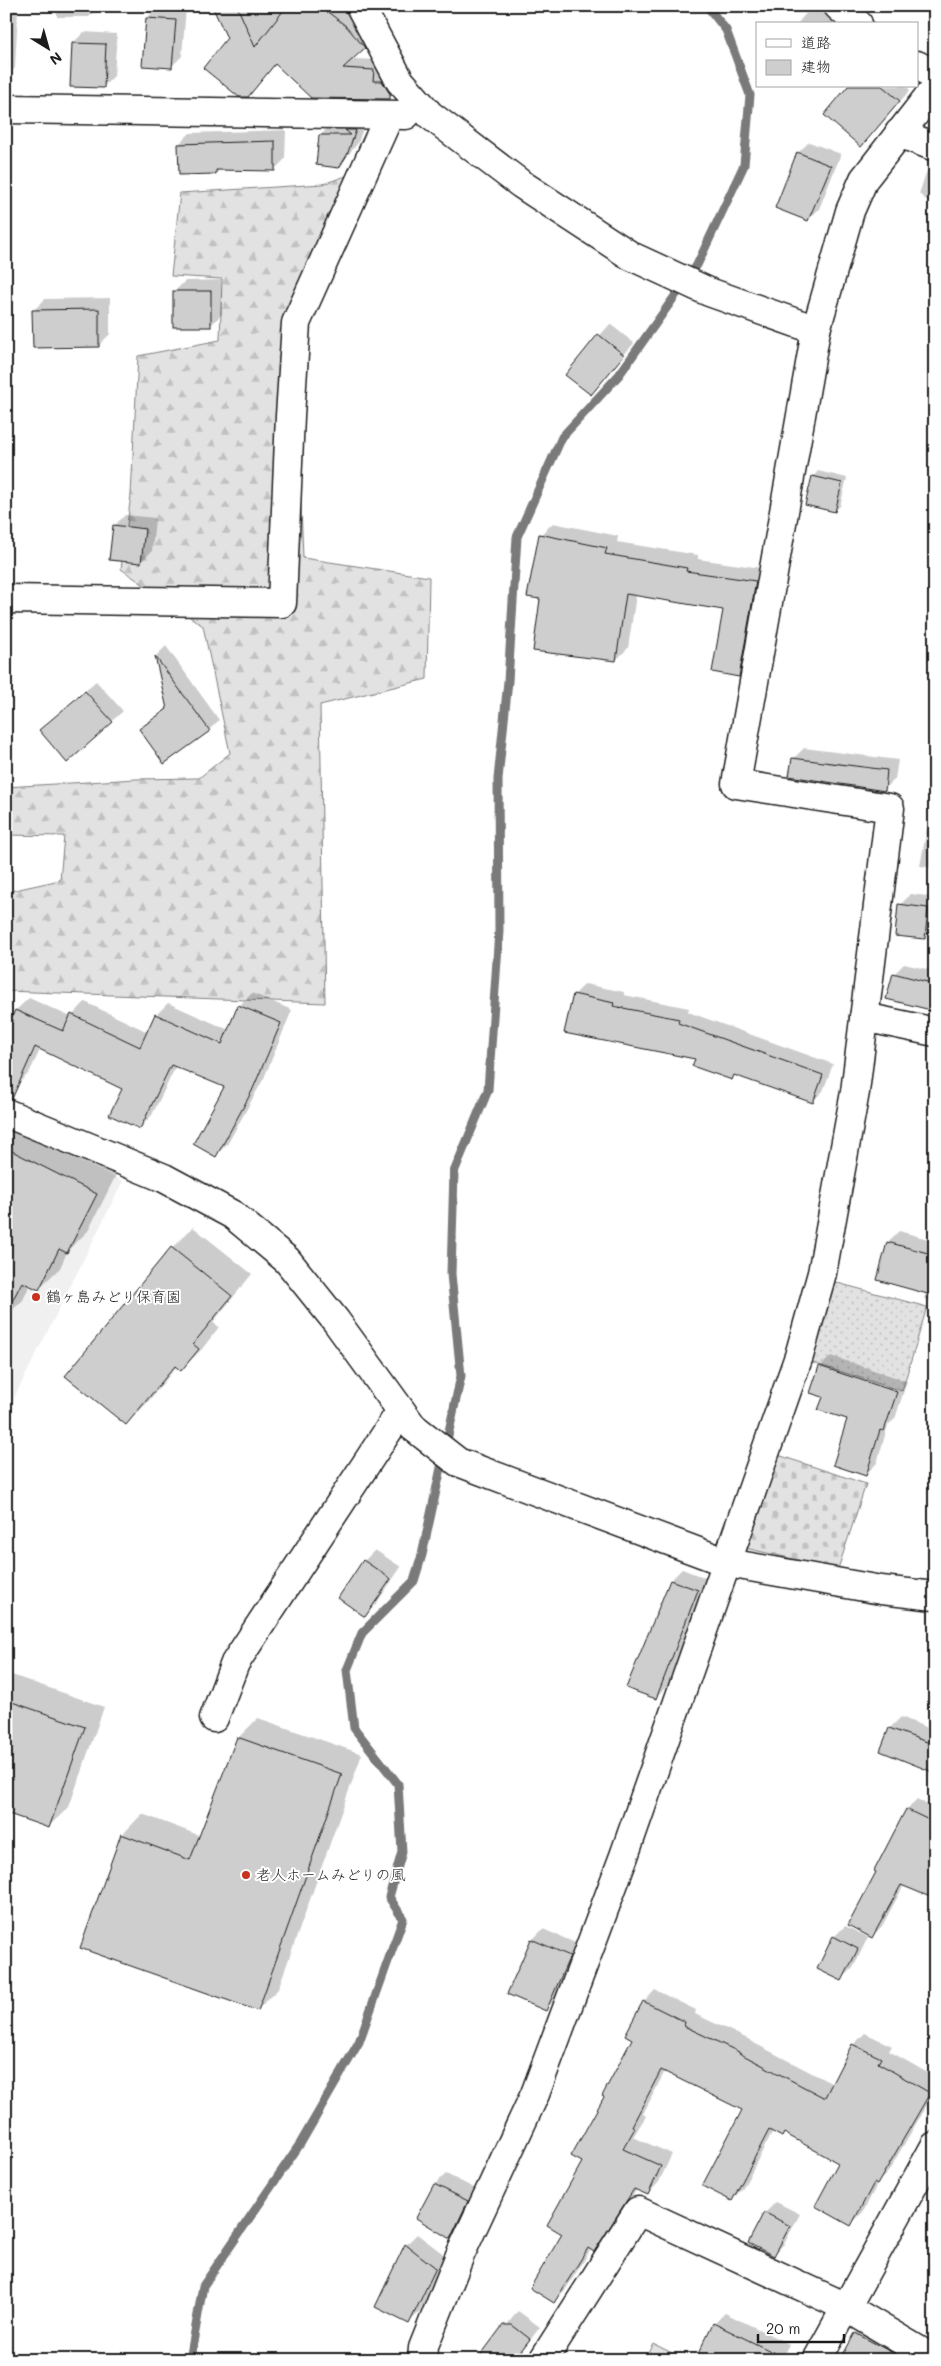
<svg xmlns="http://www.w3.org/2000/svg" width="941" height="2366" font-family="Mali,'Klee One',sans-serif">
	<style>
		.built { fill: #f0f0f0 }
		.grass { fill: url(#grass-dots); stroke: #7f7f7f }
		.forest { fill: url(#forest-firs); stroke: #7f7f7f }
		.cemetery { fill: url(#cemetery-stones); stroke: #7f7f7f }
		.shadow { fill: #0003 }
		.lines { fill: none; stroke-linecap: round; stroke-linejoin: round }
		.stream { stroke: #7a7a7a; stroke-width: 9 }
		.building { fill: #cecece; stroke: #1c1c1c }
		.minor-casing { stroke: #1c1c1c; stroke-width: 31 }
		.minor { stroke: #fff; stroke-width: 28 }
		.poi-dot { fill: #c8321e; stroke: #fff; stroke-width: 2 }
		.labels { text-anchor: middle; stroke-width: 4; stroke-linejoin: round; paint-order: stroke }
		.poi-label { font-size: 15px; fill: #1c1c1c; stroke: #fff; text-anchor: start }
	</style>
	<defs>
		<pattern id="grass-dots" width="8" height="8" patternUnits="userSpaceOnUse" patternTransform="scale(1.25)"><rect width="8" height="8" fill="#e2e2e2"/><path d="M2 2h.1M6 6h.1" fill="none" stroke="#c1c1c1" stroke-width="1.8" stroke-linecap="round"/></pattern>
		<pattern id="forest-firs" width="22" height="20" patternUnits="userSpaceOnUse" patternTransform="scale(1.25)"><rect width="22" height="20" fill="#e2e2e2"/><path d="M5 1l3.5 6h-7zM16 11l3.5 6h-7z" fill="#c1c1c1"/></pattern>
		<pattern id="cemetery-stones" width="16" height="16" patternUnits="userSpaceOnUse" patternTransform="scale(1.25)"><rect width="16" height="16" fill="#e2e2e2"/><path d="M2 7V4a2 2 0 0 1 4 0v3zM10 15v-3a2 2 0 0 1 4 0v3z" fill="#c1c1c1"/></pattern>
	</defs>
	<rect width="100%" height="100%" fill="#fff"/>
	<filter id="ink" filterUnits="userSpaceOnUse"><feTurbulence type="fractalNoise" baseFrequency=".02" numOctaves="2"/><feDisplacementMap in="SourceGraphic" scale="10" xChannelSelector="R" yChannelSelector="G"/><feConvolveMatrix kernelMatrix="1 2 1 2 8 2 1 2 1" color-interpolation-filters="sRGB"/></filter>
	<g filter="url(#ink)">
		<path class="built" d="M 6,1128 L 123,1181 L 6,1414 Z"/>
		<path class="grass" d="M 830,1281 L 927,1307 L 902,1391 L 810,1362 Z"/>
		<path class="forest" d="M 372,167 L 306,326 L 299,448 L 303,558 L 429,577 L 427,679 L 320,705 L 325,1003 L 6,991 L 6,892 L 60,880 L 64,836 L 6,835 L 6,787 L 136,779 L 199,778 L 230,753 L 203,626 L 121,569 L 131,495 L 138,356 L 220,340 L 222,279 L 171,276 L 180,193 L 323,184 Z"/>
		<g class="cemetery">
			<path d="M 775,1454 L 866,1484 L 838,1569 L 745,1548 Z"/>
			<path d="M 654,2344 L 686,2360 L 645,2360 Z"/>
		</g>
		<g class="shadow">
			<path d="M 57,6 L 100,6 L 89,17 L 57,17 Z"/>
			<path d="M 167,6 L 343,6 L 356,17 L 374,37 L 351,59 L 384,60 L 400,88 L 389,98 L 276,64 L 248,96 L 228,39 L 215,9 L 186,8 L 182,56 L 171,67 L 147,18 L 158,7 Z"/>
			<path d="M 812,6 L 827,6 L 845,24 L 797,24 Z"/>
			<path d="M 6,9 L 18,9 L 15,68 L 6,77 Z"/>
			<path d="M 84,32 L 117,34 L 114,76 L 103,87 L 73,43 Z"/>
			<path d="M 850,86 L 906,86 L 910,90 L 861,146 Z"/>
			<path d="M 366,119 L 358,143 L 338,167 L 320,136 L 331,124 Z"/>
			<path d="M 286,130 L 285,159 L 274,170 L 220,169 L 216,173 L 179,144 L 190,133 Z"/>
			<path d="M 809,142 L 841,154 L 819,209 L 808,220 L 798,153 Z"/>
			<path d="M 935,165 L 935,207 L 919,194 L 926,173 Z"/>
			<path d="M 221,280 L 222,314 L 211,325 L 174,292 L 185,281 Z"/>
			<path d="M 110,298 L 110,334 L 99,345 L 34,310 L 45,299 Z"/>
			<path d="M 610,324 L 634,343 L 591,394 L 566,374 Z"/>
			<path d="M 818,471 L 847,478 L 840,506 L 835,511 L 813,477 Z"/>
			<path d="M 125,515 L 155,518 L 152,551 L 141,562 L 114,526 Z"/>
			<path d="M 553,523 L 618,536 L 617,542 L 698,555 L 698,559 L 768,569 L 751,663 L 739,676 L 725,609 L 636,595 L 628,648 L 616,660 L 540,535 Z"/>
			<path d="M 166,646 L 219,720 L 209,730 L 141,729 L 168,707 L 156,656 Z"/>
			<path d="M 96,681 L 123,711 L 112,721 L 52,720 Z"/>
			<path d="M 804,748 L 898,760 L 895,779 L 884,790 L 793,759 Z"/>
			<path d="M 935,820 L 935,868 L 920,866 L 927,828 Z"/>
			<path d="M 911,894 L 935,897 L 935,927 L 924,938 L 900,905 Z"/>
			<path d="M 904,964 L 935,971 L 935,1009 L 888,998 L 894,974 Z"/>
			<path d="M 585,984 L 624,992 L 624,995 L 689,1008 L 688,1012 L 833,1064 L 823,1091 L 812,1102 L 736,1074 L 732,1079 L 696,1058 L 574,995 Z"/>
			<path d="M 252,993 L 292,1010 L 264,1078 L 228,1143 L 216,1155 L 226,1086 L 176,1066 L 152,1115 L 140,1128 L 123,1088 L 41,1048 L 29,1073 L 17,1085 L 6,1033 L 16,1010 L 29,998 L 71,1017 L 85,1002 L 148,1032 L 156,1015 L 168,1003 L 229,1030 L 239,1006 Z"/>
			<path d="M 14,1121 L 117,1173 L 88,1231 L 68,1250 L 60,1268 L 39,1288 L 30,1284 L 23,1300 L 6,1316 L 6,1129 Z"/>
			<path d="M 193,1227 L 252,1274 L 213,1322 L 219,1327 L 202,1349 L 181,1370 L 177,1366 L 147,1403 L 126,1424 L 67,1376 L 172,1248 Z"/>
			<path d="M 899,1231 L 935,1241 L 935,1302 L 924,1299 L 926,1292 L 879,1279 L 888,1242 Z"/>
			<path d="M 831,1356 L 907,1381 L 895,1419 L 888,1425 L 877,1463 L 866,1474 L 849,1418 L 824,1396 L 820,1367 Z"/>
			<path d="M 375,1550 L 401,1567 L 376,1604 L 365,1615 L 364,1561 Z"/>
			<path d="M 682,1569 L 708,1579 L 667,1686 L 656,1697 L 628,1687 L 671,1580 Z"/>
			<path d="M 6,1673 L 104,1707 L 69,1807 L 49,1826 L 6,1811 Z"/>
			<path d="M 901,1717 L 935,1731 L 935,1769 L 881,1751 L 890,1728 Z"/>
			<path d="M 258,1718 L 362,1754 L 278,1989 L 258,2009 L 122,1835 L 142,1814 L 201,1836 L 238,1738 Z"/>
			<path d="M 917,1799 L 935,1809 L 935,1898 L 904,1885 L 882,1926 L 872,1936 L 878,1872 L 907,1809 Z"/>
			<path d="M 845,1926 L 868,1937 L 853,1968 L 842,1979 L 834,1937 Z"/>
			<path d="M 543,1929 L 580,1945 L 557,1998 L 546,2009 L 532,1940 Z"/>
			<path d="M 655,1990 L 696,2010 L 695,2014 L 750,2040 L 750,2041 L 833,2084 L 853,2045 L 865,2033 L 892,2046 L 889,2051 L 935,2077 L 935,2091 L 888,2172 L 879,2181 L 863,2212 L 851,2224 L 840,2163 L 785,2132 L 782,2135 L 773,2131 L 743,2188 L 732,2200 L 743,2109 L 665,2071 L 643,2114 L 646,2116 L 633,2137 L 672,2154 L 659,2182 L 648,2194 L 637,2189 L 605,2238 L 593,2250 L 591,2249 L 566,2289 L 554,2301 L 564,2234 L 584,2162 L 606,2097 L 634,2038 L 644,2002 Z"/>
			<path d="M 446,2174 L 478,2190 L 461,2226 L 450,2237 L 435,2184 Z"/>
			<path d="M 776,2202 L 800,2214 L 784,2244 L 773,2255 L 765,2213 Z"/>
			<path d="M 417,2234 L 446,2256 L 420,2312 L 409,2322 L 406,2245 Z"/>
			<path d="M 518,2311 L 540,2327 L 515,2360 L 491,2360 L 483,2354 Z"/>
			<path d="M 725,2313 L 789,2344 L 781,2360 L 714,2324 Z"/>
			<path d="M 864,2325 L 918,2360 L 842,2359 L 856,2333 Z"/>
		</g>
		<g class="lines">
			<path class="stream" d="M 190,2360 L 203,2286 L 300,2144 L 359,2042 L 403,1919 L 389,1897 L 402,1852 L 398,1784 L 354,1728 L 347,1670 L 362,1633 L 414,1581 L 422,1555 L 461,1376 L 451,1274 L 454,1172 L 488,1090 L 499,931 L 498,779 L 508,681 L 517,537 L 562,437 L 619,375 L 697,265 L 744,165 L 750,95 L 726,30 L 707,6"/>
		</g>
		<g class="building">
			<path d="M 212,6 L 237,6 L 255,47 L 287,6 L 320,6 L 346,26 L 365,48 L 343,68 L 374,70 L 373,81 L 382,81 L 390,94 L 390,99 L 311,98 L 275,64 L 248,97 L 239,97 L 203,68 L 227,38 Z"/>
			<path d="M 146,18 L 176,20 L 172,68 L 142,66 Z"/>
			<path d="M 72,43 L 106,44 L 104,88 L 70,87 Z"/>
			<path d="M 848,86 L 882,86 L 900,101 L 861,147 L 824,115 Z"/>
			<path d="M 345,130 L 356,130 L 347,155 L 339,168 L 316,165 L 319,135 L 351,135 Z"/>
			<path d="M 275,141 L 275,171 L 216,170 L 216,174 L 179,175 L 178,144 Z"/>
			<path d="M 797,152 L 831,166 L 808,221 L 775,208 Z"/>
			<rect x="173" y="291" width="38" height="36"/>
			<path d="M 99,309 L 99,347 L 33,348 L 32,310 Z"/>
			<path d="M 598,334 L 624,355 L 591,395 L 565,375 Z"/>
			<path d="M 812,476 L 842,483 L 835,512 L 805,505 Z"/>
			<path d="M 113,525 L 145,529 L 141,563 L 109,560 Z"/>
			<path d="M 539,534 L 607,548 L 605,554 L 687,568 L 686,571 L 756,581 L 739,677 L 712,672 L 723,610 L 626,594 L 616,661 L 533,651 L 540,599 L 527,597 Z"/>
			<path d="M 155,656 L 210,731 L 164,764 L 139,729 L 167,709 Z"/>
			<path d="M 85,691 L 113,722 L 67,763 L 39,730 Z"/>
			<path d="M 792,758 L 887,770 L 885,791 L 789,776 Z"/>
			<path d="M 898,904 L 928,908 L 925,939 L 895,936 Z"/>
			<path d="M 893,973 L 935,984 L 935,995 L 931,1010 L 886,999 Z"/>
			<path d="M 573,994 L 614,1003 L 613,1006 L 679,1019 L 678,1023 L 823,1075 L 813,1103 L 734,1075 L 732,1080 L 692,1066 L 695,1059 L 564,1033 Z"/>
			<path d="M 238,1005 L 281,1023 L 252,1091 L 216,1157 L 193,1144 L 224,1087 L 171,1065 L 140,1129 L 109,1115 L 122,1089 L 35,1047 L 12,1099 L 6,1098 L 6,1030 L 15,1010 L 63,1031 L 71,1014 L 140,1047 L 155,1014 L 222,1044 Z"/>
			<path d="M 6,1148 L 97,1194 L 67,1253 L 59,1249 L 39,1290 L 22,1282 L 6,1313 Z"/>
			<path d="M 887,1242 L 935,1255 L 935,1296 L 877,1280 Z"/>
			<path d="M 171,1247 L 232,1296 L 193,1344 L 199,1349 L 181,1371 L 175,1366 L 126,1425 L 65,1376 Z"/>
			<path d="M 819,1366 L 897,1392 L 884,1431 L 880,1430 L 866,1476 L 833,1465 L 847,1419 L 818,1410 L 823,1397 L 810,1393 Z"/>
			<path d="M 363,1560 L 391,1579 L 365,1617 L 338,1598 Z"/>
			<path d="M 670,1580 L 698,1590 L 656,1699 L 626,1688 Z"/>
			<path d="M 6,1700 L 85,1727 L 49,1828 L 6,1813 Z"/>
			<path d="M 889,1728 L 935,1745 L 935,1773 L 880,1751 Z"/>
			<path d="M 237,1737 L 342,1774 L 258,2011 L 80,1948 L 121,1834 L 190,1860 Z"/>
			<path d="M 906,1809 L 935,1823 L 935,1899 L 901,1885 L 872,1938 L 848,1925 L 876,1872 L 874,1871 Z"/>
			<path d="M 833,1936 L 858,1949 L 842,1981 L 817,1969 Z"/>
			<path d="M 531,1939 L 570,1956 L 546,2011 L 507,1994 Z"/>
			<path d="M 643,2001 L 685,2022 L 684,2026 L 739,2052 L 739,2053 L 823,2097 L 825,2097 L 852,2044 L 881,2058 L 878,2063 L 930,2093 L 877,2185 L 874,2183 L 851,2226 L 815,2206 L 838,2163 L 784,2133 L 782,2137 L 769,2130 L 732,2201 L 702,2186 L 742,2110 L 661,2070 L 632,2126 L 635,2128 L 623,2149 L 661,2166 L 648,2195 L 634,2189 L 594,2252 L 588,2248 L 554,2303 L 530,2288 L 562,2234 L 547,2225 L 582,2162 L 571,2156 L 604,2097 L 602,2096 L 632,2039 L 625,2035 Z"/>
			<path d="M 434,2184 L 468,2201 L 450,2239 L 416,2218 Z"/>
			<path d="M 764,2212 L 790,2226 L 774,2256 L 748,2243 Z"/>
			<path d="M 405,2244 L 436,2268 L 409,2324 L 375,2307 Z"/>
			<path d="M 713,2323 L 789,2360 L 695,2360 Z"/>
			<path d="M 503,2325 L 512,2325 L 530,2339 L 514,2360 L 477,2360 Z"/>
			<path d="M 855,2333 L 893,2353 L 904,2360 L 840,2360 Z"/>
		</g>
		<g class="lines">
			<defs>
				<g id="minor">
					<path d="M 360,6 L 400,81 L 430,115 L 521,184 L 631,256 L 709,292 L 816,330"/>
					<path d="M 838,6 L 858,24"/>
					<path d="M 917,65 L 935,75"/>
					<path d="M 6,109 L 406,115"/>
					<path d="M 899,133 L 935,147"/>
					<path d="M 6,599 L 282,603 L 290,416 L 296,323 L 389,116"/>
					<path d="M 864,1017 L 935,1032"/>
					<path d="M 6,1113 L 164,1178 L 233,1215 L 287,1260 L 336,1321 L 413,1427 L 458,1462 L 728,1563 L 881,1590 L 935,1596"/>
					<path d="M 214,1718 L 235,1663 L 401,1411"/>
					<path d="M 422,2360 L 423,2348 L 460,2255 L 535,2094 L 624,1856 L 799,1356 L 822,1273 L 855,1092 L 890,808 L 736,784 L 816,330 L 850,211 L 864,179 L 935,88"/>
					<path d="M 543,2360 L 638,2211 L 844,2306 L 935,2360"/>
					<path d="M 817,2360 L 935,2146"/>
				</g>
			</defs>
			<use href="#minor" class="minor-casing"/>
			<use href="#minor" class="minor"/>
		</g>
	</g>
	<g class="poi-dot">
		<circle cx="36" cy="1297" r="5"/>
		<circle cx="246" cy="1875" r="5"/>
	</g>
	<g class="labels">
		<g class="poi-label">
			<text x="46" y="1302">鶴ヶ島みどり保育園</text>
			<text x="256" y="1880">老人ホームみどりの風</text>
		</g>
	</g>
	<rect width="941" height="2366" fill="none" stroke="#fff" stroke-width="25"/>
	<rect x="12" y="12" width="916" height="2341" fill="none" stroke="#1c1c1c" stroke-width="2" filter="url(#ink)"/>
	<rect x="756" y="22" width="162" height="65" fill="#ffffff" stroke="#a4a4a4"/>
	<rect x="766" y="39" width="25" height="8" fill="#ffffff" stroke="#a4a4a4"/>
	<text x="801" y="48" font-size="15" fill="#1c1c1c">道路</text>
	<rect x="766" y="60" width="25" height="15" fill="#cecece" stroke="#a4a4a4"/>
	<text x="801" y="72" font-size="15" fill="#1c1c1c">建物</text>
	<g transform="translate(48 48) rotate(143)" stroke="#ffffff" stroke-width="4" paint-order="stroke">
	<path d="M0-4L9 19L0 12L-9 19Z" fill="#1c1c1c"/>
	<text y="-8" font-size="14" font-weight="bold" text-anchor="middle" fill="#1c1c1c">N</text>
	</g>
	<path d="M758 2334v8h86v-8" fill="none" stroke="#1c1c1c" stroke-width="2.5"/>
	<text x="766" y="2334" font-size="15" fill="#1c1c1c" stroke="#ffffff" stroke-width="4" paint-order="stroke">20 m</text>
</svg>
